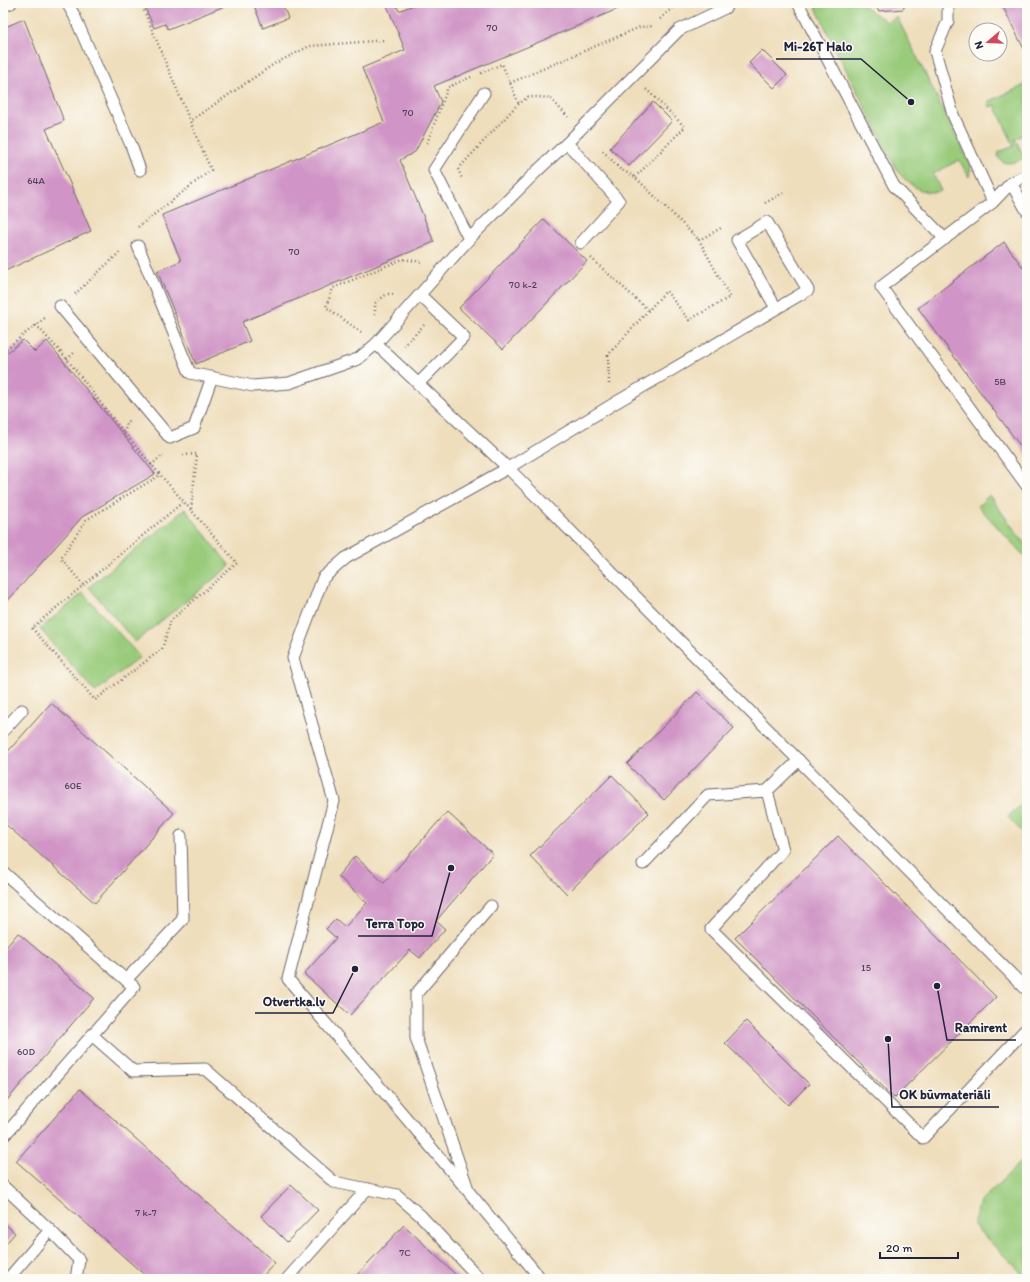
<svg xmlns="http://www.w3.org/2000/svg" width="1030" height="1282" font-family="Itim,sans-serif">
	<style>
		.green { fill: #99cb7a; stroke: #5e765a }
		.building { fill: #d095c6 }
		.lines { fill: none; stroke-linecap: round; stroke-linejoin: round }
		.lane-casing { stroke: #6a6468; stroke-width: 13 }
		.path { stroke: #6a6468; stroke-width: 2.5; stroke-dasharray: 1 3; stroke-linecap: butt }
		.lane { stroke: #fff; stroke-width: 11 }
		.labels { text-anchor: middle; stroke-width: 3; stroke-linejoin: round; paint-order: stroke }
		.number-label { font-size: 10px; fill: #4e3f5e }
		.leader { fill: none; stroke: #22223b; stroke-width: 1.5 }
		.callout-dot { fill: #22223b; stroke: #fdfcf7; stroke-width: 1.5 }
		.callout-label { font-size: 13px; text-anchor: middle; font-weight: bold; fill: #22223b; stroke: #fdfcf7; stroke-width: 3; stroke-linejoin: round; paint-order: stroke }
	</style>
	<rect width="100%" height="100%" fill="#fdfcf7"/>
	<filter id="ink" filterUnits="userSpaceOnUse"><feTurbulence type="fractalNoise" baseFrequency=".025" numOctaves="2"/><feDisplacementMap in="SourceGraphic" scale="8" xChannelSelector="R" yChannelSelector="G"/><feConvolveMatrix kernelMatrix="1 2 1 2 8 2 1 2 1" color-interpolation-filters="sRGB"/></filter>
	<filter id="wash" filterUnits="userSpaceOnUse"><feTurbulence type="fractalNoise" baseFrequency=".012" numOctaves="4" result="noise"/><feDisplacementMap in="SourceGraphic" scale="16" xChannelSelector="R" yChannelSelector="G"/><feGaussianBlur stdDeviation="0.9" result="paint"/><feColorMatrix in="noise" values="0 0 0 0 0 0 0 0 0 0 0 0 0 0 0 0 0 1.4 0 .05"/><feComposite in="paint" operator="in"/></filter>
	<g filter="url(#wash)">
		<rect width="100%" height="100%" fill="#efdebc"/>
		<g class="green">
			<path d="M 814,3 L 860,3 L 887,22 L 897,17 L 971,166 L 969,177 L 959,160 L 933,174 L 941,191 C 921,195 911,186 898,172 L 831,40 Z"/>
			<path d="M 1027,84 L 1027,133 L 1015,139 L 1025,158 C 1016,161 1005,168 998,157 L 999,152 L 1014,146 L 995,105 L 990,107 L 988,102 Z"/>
			<path d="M 989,495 L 1027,547 L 1027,559 L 978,506 Z"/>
			<path d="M 185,509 L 230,566 L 135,642 L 89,587 Z"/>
			<path d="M 83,593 L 140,657 L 95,692 L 40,629 Z"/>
			<path d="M 1027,799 L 1027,837 L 1008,817 Z"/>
			<path d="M 1027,1156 L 1027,1278 L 973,1225 L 980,1202 Z"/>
		</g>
		<g id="blocks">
			<g class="building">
				<path d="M 143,3 L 232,3 L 168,29 L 165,24 L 154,28 Z"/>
				<path d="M 253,3 L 282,3 L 288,18 L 263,28 Z"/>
				<path d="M 386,3 L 395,3 L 399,11 L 418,3 L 632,3 L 434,86 L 441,102 L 415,152 L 400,160 L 434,242 L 242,322 L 250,341 L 196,364 L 157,271 L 181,261 L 162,215 L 384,122 L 362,68 L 405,50 Z"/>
				<path d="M 871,3 L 907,3 L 903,9 L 879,11 Z"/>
				<path d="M 1001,3 L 1027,3 L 1027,55 Z"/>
				<path d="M 24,19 L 64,121 L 46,129 L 91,231 L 3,272 L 3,28 Z"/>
				<path d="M 762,50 L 787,75 L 774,88 L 749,63 Z"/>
				<path d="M 653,102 L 672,121 L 629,166 L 610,148 Z"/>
				<path d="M 544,219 L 587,261 L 503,349 L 459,308 Z"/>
				<path d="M 1004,242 L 1027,273 L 1027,455 L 918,308 Z"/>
				<path d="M 23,340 L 35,352 L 47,341 L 155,474 L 82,517 L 3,606 L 3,356 Z"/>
				<path d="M 697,692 L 734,728 L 664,800 L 627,764 Z"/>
				<path d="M 51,703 L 174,813 L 95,903 L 3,822 L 3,757 Z"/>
				<path d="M 612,775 L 649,813 L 567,894 L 530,856 Z"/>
				<path d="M 447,812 L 493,854 L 436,921 L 445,929 L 420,958 L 410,950 L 350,1015 L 304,974 L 336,938 L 326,929 L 336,919 L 345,927 L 367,903 L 338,876 L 355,856 L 384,883 Z"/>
				<path d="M 838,836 L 996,997 L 894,1098 L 735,938 Z"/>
				<path d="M 18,933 L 94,998 L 3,1105 L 3,951 Z"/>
				<path d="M 746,1021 L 809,1084 L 788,1105 L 725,1043 Z"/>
				<path d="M 80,1089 L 275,1263 L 260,1279 L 149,1279 L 16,1161 Z"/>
				<path d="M 291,1185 L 318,1210 L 287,1242 L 261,1216 Z"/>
				<path d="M 3,1222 L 15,1233 L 3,1247 Z"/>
				<path d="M 404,1225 L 460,1279 L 353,1279 Z"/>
			</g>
		</g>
	</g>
	<g filter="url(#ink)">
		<use href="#blocks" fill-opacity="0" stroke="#6a6468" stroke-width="1"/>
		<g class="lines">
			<defs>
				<g id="lane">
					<path d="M 67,3 L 74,15 L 131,145 L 140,170"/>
					<path d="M 798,3 L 894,186 L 945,239"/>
					<path d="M 948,3 L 948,21 L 935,51 L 953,115 L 993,202"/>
					<path d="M 3,6 L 11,3"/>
					<path d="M 484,93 L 434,170 L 469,239 L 376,344 L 508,468 L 1027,990"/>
					<path d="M 1027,175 L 1011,183 L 993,202 L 881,287 L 1027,486"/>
					<path d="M 1011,183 L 1027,211"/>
					<path d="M 469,239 L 536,172 L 567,143"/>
					<path d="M 581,243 L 619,201 L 567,143 L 679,30 L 725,8 L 730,3"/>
					<path d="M 138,246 L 190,373 L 253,386 L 289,383 L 358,359 L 376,344"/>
					<path d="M 60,306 L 170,438 L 194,428 L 212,377"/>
					<path d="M 418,384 L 464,337 L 420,295"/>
					<path d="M 3,731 L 22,710"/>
					<path d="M 767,791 L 783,850 L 711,929 L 923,1138 L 1027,1028"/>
					<path d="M 643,864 L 708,795 L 767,791 L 799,760"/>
					<path d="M 3,872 L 134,987 L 3,1137"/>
					<path d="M 491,906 L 416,994 L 416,1038 L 469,1192 L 541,1279"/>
					<path d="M 126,980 L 183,919 L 181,836"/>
					<path d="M 92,1035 L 133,1071 L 205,1069 L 334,1182 L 397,1195 L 421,1216 L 480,1279"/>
					<path d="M 3,1186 L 50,1230 L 79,1260 L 76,1279"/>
					<path d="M 469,1192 L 288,979 L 334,801 L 293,658 L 323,578 L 346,558 L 508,468 L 615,403 L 808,290 L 767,222 L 737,240 L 776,308"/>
					<path d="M 8,1279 L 50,1230"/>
					<path d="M 287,1279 L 367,1189"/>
				</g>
			</defs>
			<use href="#lane" class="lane-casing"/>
			<g class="path">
				<path d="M 141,3 L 190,121"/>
				<path d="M 660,19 L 678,3"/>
				<path d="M 481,73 L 502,64 L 519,104"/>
				<path d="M 510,83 L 640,27 L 654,26"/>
				<path d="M 427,143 L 448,87 L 471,77"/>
				<path d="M 603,151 L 620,169 L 635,177 L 699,240"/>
				<path d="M 461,166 L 516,106 L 528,97 L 539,97 L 550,98 L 568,117"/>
				<path d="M 458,169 L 462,179"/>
				<path d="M 635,177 L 685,127 L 646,89"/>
				<path d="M 765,203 L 783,193"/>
				<path d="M 138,227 L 211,170 L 190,121 L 274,64 L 310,46 L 386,40"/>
				<path d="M 591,258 L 648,310"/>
				<path d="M 75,294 L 120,252"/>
				<path d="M 375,315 L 375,303 L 387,294 L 395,294"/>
				<path d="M 36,325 L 67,359 L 124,433 L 237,563 L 171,620 L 162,649 L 95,700 L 32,628 L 183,502"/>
				<path d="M 361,332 L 326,307 L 333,288 L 403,259 L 422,262"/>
				<path d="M 404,346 L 424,325"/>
				<path d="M 3,351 L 45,318"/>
				<path d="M 67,359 L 75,352"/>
				<path d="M 609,384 L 608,355 L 666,291 L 689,320 L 730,297 L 699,240 L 723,227"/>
				<path d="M 124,433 L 129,418"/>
				<path d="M 183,455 L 197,454 L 191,509"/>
				<path d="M 151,465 L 162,456 L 164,456"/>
				<path d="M 83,585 L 61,558 L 86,520 L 160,475"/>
			</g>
			<use href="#lane" class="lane"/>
		</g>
	</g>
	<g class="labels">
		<g class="number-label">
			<text x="492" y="31">70</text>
			<text x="408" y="116">70</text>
			<text x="36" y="184">64A</text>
			<text x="294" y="255">70</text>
			<text x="523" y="288">70 k-2</text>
			<text x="1000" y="385">5B</text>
			<text x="73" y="789">60E</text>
			<text x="866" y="971">15</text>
			<text x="26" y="1055">60D</text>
			<text x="146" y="1216">7 k-7</text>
			<text x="405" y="1256">7C</text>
		</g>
	</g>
	<path class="leader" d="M911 102L861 59H776M451 868L432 936H358M355 969L333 1013H255M937 986L947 1040H1016M888 1039L892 1107H999"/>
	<g class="callout-dot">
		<circle cx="911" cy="102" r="4"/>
		<circle cx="451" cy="868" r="4"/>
		<circle cx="355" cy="969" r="4"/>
		<circle cx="937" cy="986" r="4"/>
		<circle cx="888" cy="1039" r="4"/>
	</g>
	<g class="callout-label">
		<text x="818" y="51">Mi-26T Halo</text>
		<text x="395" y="928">Terra Topo</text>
		<text x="294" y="1006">Otvertka.lv</text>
		<text x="981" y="1032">Ramirent</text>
		<text x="945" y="1099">OK būvmateriāli</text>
	</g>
	<rect width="1030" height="1282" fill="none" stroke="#fdfcf7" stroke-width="16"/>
	<g transform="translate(988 42) rotate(251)"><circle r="19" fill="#fdfcf7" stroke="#a5a5ac"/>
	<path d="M0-3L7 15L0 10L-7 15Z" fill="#d1495b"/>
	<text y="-6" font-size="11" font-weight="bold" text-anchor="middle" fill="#22223b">N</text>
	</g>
	<path d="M880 1252v6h78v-6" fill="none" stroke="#22223b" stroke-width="2"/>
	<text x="886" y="1252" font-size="12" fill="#22223b" stroke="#fdfcf7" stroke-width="3" paint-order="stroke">20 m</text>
</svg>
